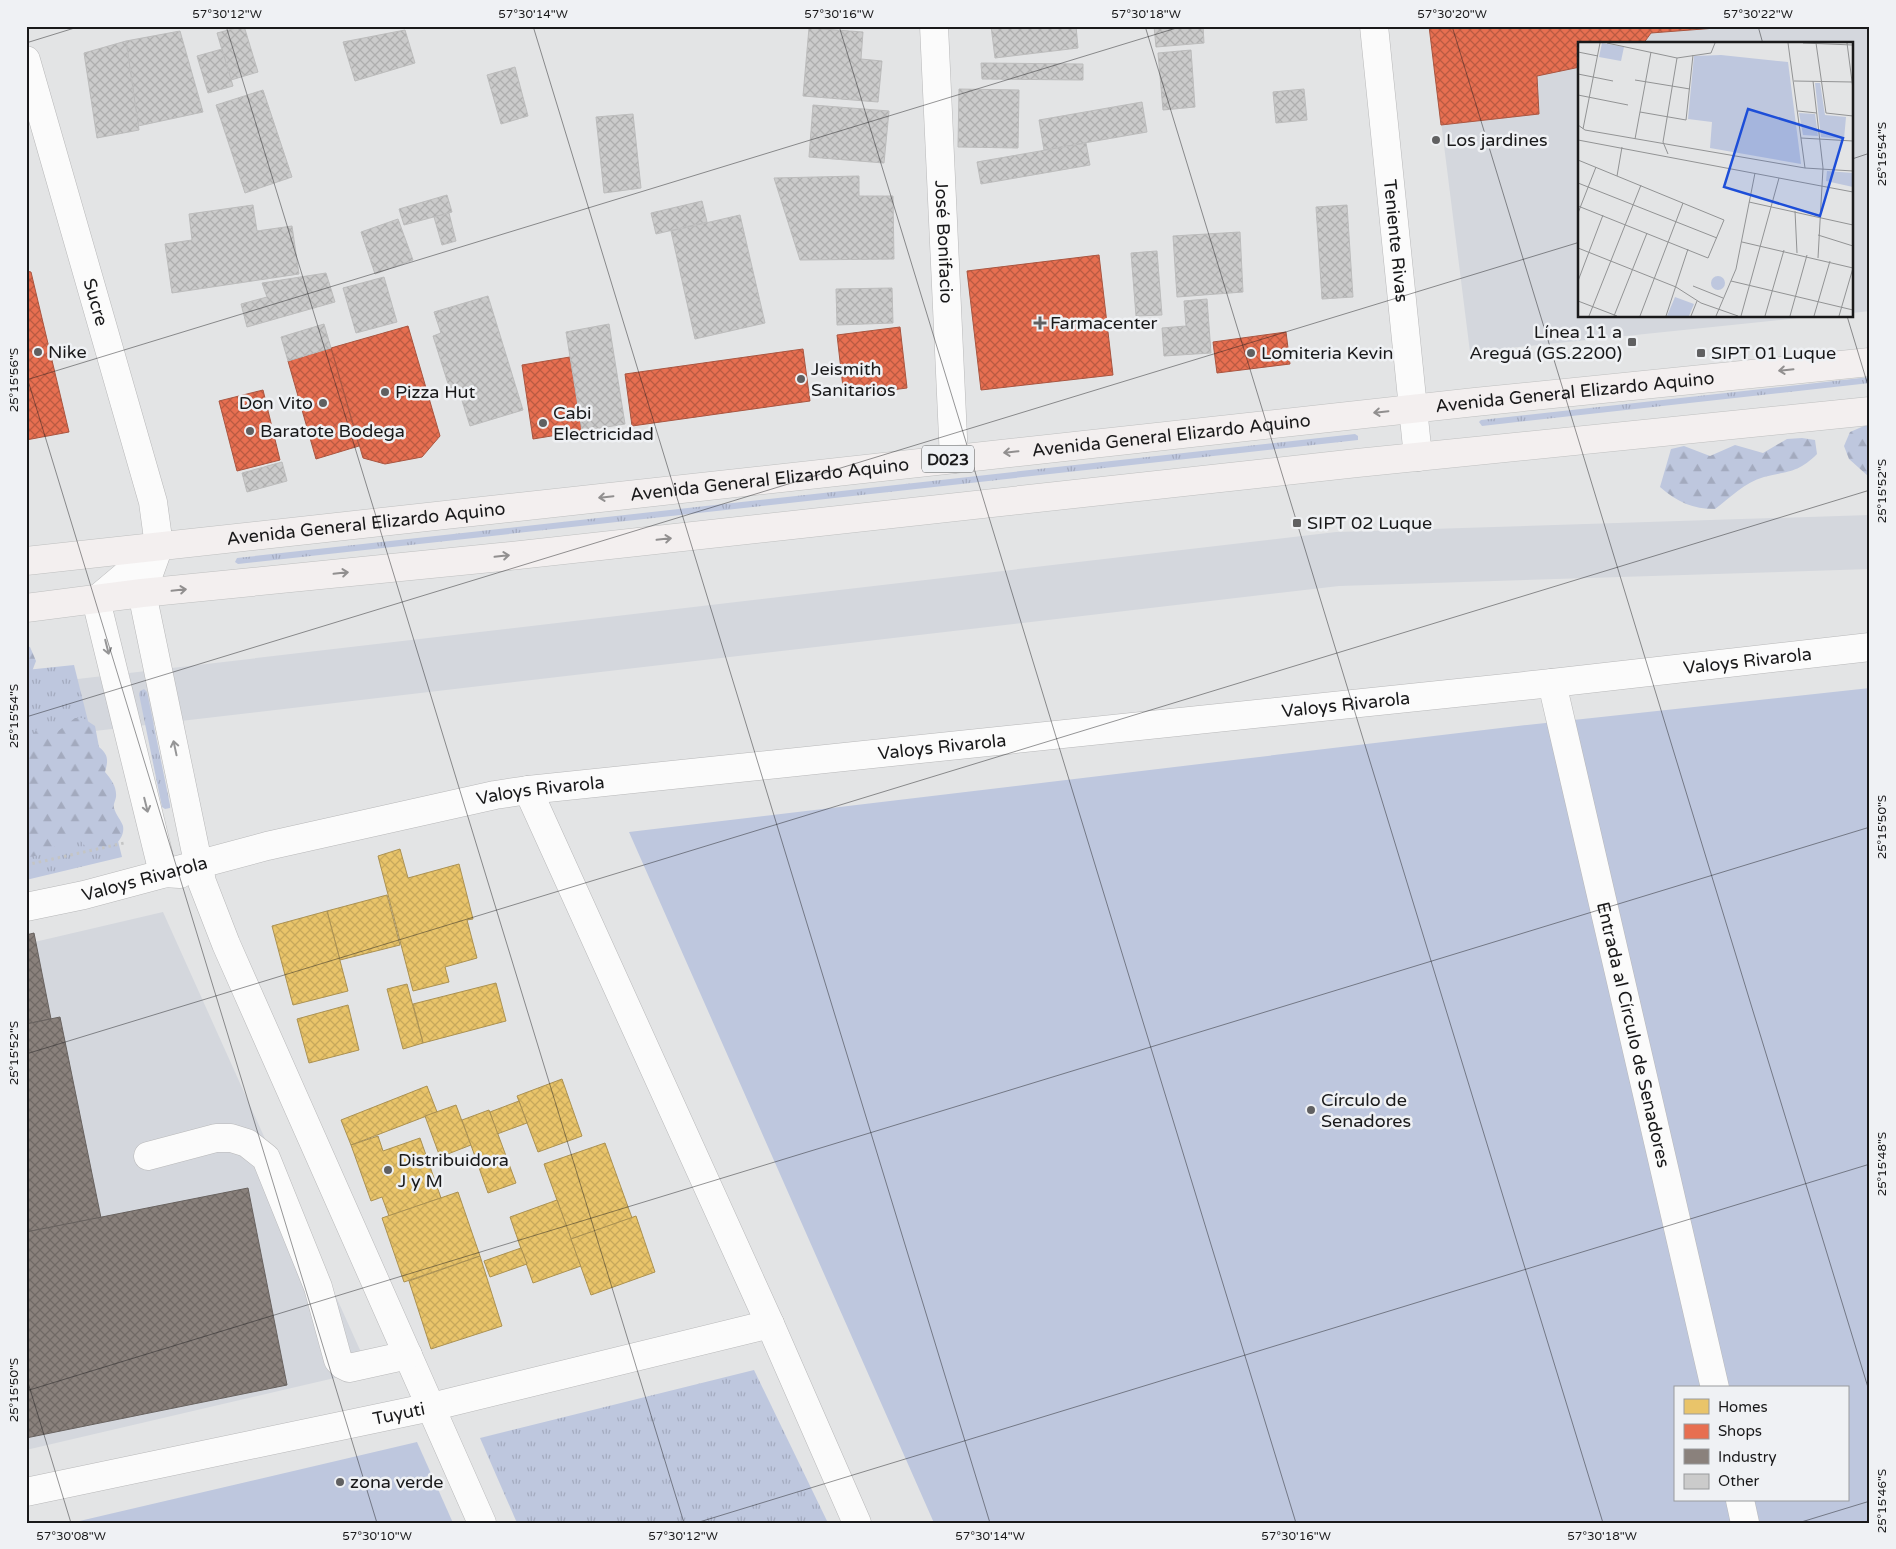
<svg xmlns="http://www.w3.org/2000/svg" width="1896" height="1549" font-family="'Varela Round',sans-serif">
	<style>
		.built { fill: #d4d7dd }
		.grass { fill: url(#grass-tufts) }
		.forest { fill: url(#forest-firs) }
		.pitch { fill: #bec7de; fill-rule: evenodd }
		.homes { fill: url(#homes-cross-hatch); stroke: #ab9152 }
		.shops { fill: url(#shops-cross-hatch); stroke: #a95540 }
		.industry { fill: url(#industry-cross-hatch); stroke: #68625f }
		.building { fill: url(#building-cross-hatch); stroke: #bcbcbc }
		.lines { fill: none; stroke-linecap: round; stroke-linejoin: round }
		.minor-casing { stroke: #b8b8b9; stroke-width: 29 }
		.major-casing { stroke: #bebfbf; stroke-width: 29 }
		.path { stroke: #c4c5c5; stroke-width: 3; stroke-dasharray: 2.5 4; stroke-linecap: butt }
		.minor { stroke: #fbfbfb; stroke-width: 28 }
		.major { stroke: #f3efef; stroke-width: 28 }
		.oneway { stroke: #918f8f }
		.oneway2 { stroke: #959596 }
		.ticks { fill: none; stroke: #19191a; stroke-width: 1; stroke-opacity: 0.45 }
		.poi-dot { fill: #606061; stroke: #eff1f4; stroke-width: 2 }
		.labels { text-anchor: middle; stroke-width: 5; stroke-linejoin: round; paint-order: stroke }
		.shield { fill: #eff1f4; stroke: #595a5b; stroke-width: 1 }
		.shield-label { font-size: 16px; font-weight: bold; fill: #19191a }
		.poi-label { font-size: 18px; fill: #19191a; stroke: #eff1f4; text-anchor: start }
		.street-label { font-size: 18px; fill: #19191a; stroke: #eff1f4 }
		.inset-road { fill: none; stroke: #929394; stroke-width: 1 }
		.view { fill: #1d4ed8; fill-opacity: 0.15; stroke: #1d4ed8; stroke-width: 2.5 }
		.inset-edge { fill: none; stroke: #19191a; stroke-width: 2.5 }
		.neatline { fill: none; stroke: #19191a; stroke-width: 2 }
		.ticks-label { font-size: 12px; text-anchor: middle; fill: #19191a }
	</style>
	<defs>
		<pattern id="grass-tufts" width="24" height="20" patternUnits="userSpaceOnUse" patternTransform="scale(1.25)"><rect width="24" height="20" fill="#bec7de"/><path d="M3 7l-1-3M5 7V3M7 7l1-3M15 17l-1-3M17 17v-4M19 17l1-3" fill="none" stroke="#a3aabe"/></pattern>
		<pattern id="forest-firs" width="22" height="20" patternUnits="userSpaceOnUse" patternTransform="scale(1.25)"><rect width="22" height="20" fill="#bec7de"/><path d="M5 1l3.5 6h-7zM16 11l3.5 6h-7z" fill="#a3aabe"/></pattern>
		<pattern id="homes-cross-hatch" width="8" height="8" patternUnits="userSpaceOnUse" patternTransform="scale(1.25)"><rect width="8" height="8" fill="#e9c46a"/><path d="M0 0l8 8M0 8l8-8" fill="none" stroke="#c7a85b"/></pattern>
		<pattern id="shops-cross-hatch" width="8" height="8" patternUnits="userSpaceOnUse" patternTransform="scale(1.25)"><rect width="8" height="8" fill="#e76f51"/><path d="M0 0l8 8M0 8l8-8" fill="none" stroke="#ba5a42"/></pattern>
		<pattern id="industry-cross-hatch" width="8" height="8" patternUnits="userSpaceOnUse" patternTransform="scale(1.25)"><rect width="8" height="8" fill="#8a817c"/><path d="M0 0l8 8M0 8l8-8" fill="none" stroke="#706965"/></pattern>
		<pattern id="building-cross-hatch" width="8" height="8" patternUnits="userSpaceOnUse" patternTransform="scale(1.25)"><rect width="8" height="8" fill="#cbcbcb"/><path d="M0 0l8 8M0 8l8-8" fill="none" stroke="#aeaeae"/></pattern>
	</defs>
	<rect width="100%" height="100%" fill="#e3e4e5"/>
	<g class="built">
		<path d="M 1429,26 L 1870,26 L 1870,311 L 1852,313 L 1852,44 L 1580,44 L 1580,316 L 1818,316 L 1470,352 Z"/>
		<path d="M 1870,515 L 1870,569 L 1339,586 L 26,739 L 26,685 L 1336,532 Z"/>
		<path d="M 163,912 L 369,1370 L 26,1450 L 26,944 Z"/>
	</g>
	<g class="grass">
		<path d="M 1870,377 L 1870,383 L 1482,426 L 1479,422 L 1481,420 Z"/>
		<path d="M 1355,434 L 1358,436 L 1358,440 L 238,564 L 235,562 L 237,558 Z"/>
		<path d="M 74,665 L 122,857 L 26,880 L 26,670 Z"/>
		<path d="M 144,689 L 147,692 L 170,805 L 170,808 L 165,809 L 162,807 L 139,694 L 140,691 Z"/>
		<path d="M 754,1370 L 828,1523 L 517,1523 L 480,1438 Z"/>
	</g>
	<g class="forest">
		<path d="M 1864,426 L 1870,426 L 1870,475 L 1868,476 L 1849,459 L 1844,446 L 1850,432 Z"/>
		<path d="M 1802,438 L 1815,440 L 1817,454 C 1798,473 1788,471 1764,477 C 1744,483 1731,497 1715,509 C 1693,509 1677,502 1660,487 L 1671,449 L 1684,446 L 1710,456 L 1735,445 L 1763,453 L 1787,439 Z"/>
		<path d="M 26,646 L 30,647 L 36,661 L 31,674 L 26,680 Z"/>
		<path d="M 75,718 L 83,718 L 95,726 L 99,747 C 109,755 108,761 105,772 C 111,779 117,787 116,797 C 115,802 113,804 114,808 C 116,815 121,820 123,826 C 126,842 105,854 91,854 C 74,828 69,836 50,850 C 43,855 34,857 26,857 L 26,744 L 37,729 L 44,728 L 50,732 L 57,732 Z"/>
	</g>
	<g class="pitch">
		<path d="M 1870,688 L 1870,1523 L 934,1523 L 629,832 L 1527,725 ZM 1675,1388 L 1847,1388 L 1847,1500 L 1675,1500 Z"/>
		<path d="M 417,1442 L 453,1523 L 71,1523 Z"/>
	</g>
	<g class="homes">
		<path d="M 400,849 L 408,878 L 459,864 L 473,919 L 467,920 L 477,958 L 445,967 L 449,982 L 413,991 L 378,856 Z"/>
		<path d="M 387,895 L 400,945 L 340,960 L 327,911 Z"/>
		<path d="M 327,911 L 348,991 L 293,1005 L 272,926 Z"/>
		<path d="M 496,983 L 506,1021 L 423,1043 L 413,1004 Z"/>
		<path d="M 407,984 L 423,1043 L 403,1049 L 387,989 Z"/>
		<path d="M 348,1005 L 359,1050 L 309,1063 L 297,1019 Z"/>
		<path d="M 562,1079 L 582,1136 L 538,1152 L 517,1096 Z"/>
		<path d="M 427,1086 L 437,1112 L 351,1145 L 341,1120 Z"/>
		<path d="M 519,1101 L 527,1123 L 497,1134 L 490,1112 Z"/>
		<path d="M 456,1105 L 471,1145 L 440,1157 L 425,1116 Z"/>
		<path d="M 489,1110 L 516,1183 L 488,1193 L 462,1120 Z"/>
		<path d="M 378,1136 L 383,1151 L 420,1138 L 441,1198 L 389,1216 L 382,1197 L 371,1201 L 351,1145 Z"/>
		<path d="M 605,1143 L 632,1218 L 571,1239 L 544,1164 Z"/>
		<path d="M 458,1192 L 480,1256 L 404,1282 L 382,1218 Z"/>
		<path d="M 557,1200 L 581,1266 L 533,1283 L 510,1217 Z"/>
		<path d="M 636,1216 L 655,1272 L 591,1295 L 571,1239 Z"/>
		<path d="M 521,1248 L 527,1264 L 490,1277 L 484,1261 Z"/>
		<path d="M 480,1256 L 502,1326 L 431,1349 L 409,1281 Z"/>
	</g>
	<g class="shops">
		<path d="M 1429,26 L 1742,26 L 1651,33 L 1643,44 L 1580,44 L 1580,67 L 1537,76 L 1539,114 L 1441,125 Z"/>
		<path d="M 1099,255 L 1113,375 L 981,390 L 967,271 Z"/>
		<path d="M 26,271 L 31,272 L 69,432 L 26,440 Z"/>
		<path d="M 408,326 L 440,436 L 422,457 L 385,464 L 363,458 L 331,348 Z"/>
		<path d="M 900,327 L 907,388 L 844,396 L 837,335 Z"/>
		<path d="M 1286,332 L 1290,364 L 1217,373 L 1213,342 Z"/>
		<path d="M 331,348 L 359,446 L 316,459 L 288,361 Z"/>
		<path d="M 803,349 L 810,401 L 632,426 L 625,374 Z"/>
		<path d="M 570,357 L 582,431 L 533,439 L 522,365 Z"/>
		<path d="M 263,390 L 280,460 L 237,471 L 219,401 Z"/>
	</g>
	<g class="industry">
		<path d="M 34,933 L 51,1019 L 26,1024 L 26,935 Z"/>
		<path d="M 60,1017 L 101,1218 L 26,1232 L 26,1024 Z"/>
		<path d="M 248,1188 L 287,1385 L 26,1438 L 26,1232 Z"/>
	</g>
	<g class="building">
		<path d="M 244,26 L 258,72 L 231,80 L 217,33 Z"/>
		<path d="M 991,26 L 1076,26 L 1078,48 L 995,58 Z"/>
		<path d="M 1154,26 L 1203,26 L 1204,43 L 1156,47 Z"/>
		<path d="M 809,28 L 863,32 L 861,59 L 882,61 L 878,102 L 803,96 Z"/>
		<path d="M 405,30 L 415,63 L 355,81 L 343,42 Z"/>
		<path d="M 180,31 L 203,112 L 138,126 L 126,41 Z"/>
		<path d="M 126,41 L 139,130 L 97,138 L 84,53 Z"/>
		<path d="M 222,49 L 233,86 L 208,93 L 197,56 Z"/>
		<path d="M 1191,50 L 1195,107 L 1163,110 L 1158,53 Z"/>
		<path d="M 981,63 L 1083,64 L 1083,80 L 982,79 Z"/>
		<path d="M 515,67 L 528,116 L 501,124 L 487,75 Z"/>
		<path d="M 959,89 L 1019,90 L 1018,148 L 958,147 Z"/>
		<path d="M 1304,89 L 1307,120 L 1276,123 L 1273,92 Z"/>
		<path d="M 263,90 L 292,177 L 245,193 L 216,105 Z"/>
		<path d="M 1142,102 L 1147,132 L 1044,150 L 1039,120 Z"/>
		<path d="M 813,105 L 889,111 L 884,163 L 809,157 Z"/>
		<path d="M 633,114 L 641,188 L 604,193 L 596,117 Z"/>
		<path d="M 1086,143 L 1090,165 L 981,184 L 977,162 Z"/>
		<path d="M 859,176 L 859,196 L 893,196 L 894,259 L 800,260 L 774,178 Z"/>
		<path d="M 447,195 L 452,212 L 404,225 L 399,209 Z"/>
		<path d="M 702,201 L 707,222 L 656,234 L 651,213 Z"/>
		<path d="M 253,205 L 257,231 L 292,226 L 299,274 L 172,293 L 165,244 L 192,240 L 189,214 Z"/>
		<path d="M 1347,205 L 1353,297 L 1322,299 L 1316,207 Z"/>
		<path d="M 449,213 L 456,241 L 442,245 L 434,217 Z"/>
		<path d="M 740,215 L 765,323 L 695,339 L 671,231 Z"/>
		<path d="M 398,219 L 413,260 L 375,274 L 361,232 Z"/>
		<path d="M 1240,232 L 1243,292 L 1177,297 L 1173,236 Z"/>
		<path d="M 1157,251 L 1162,315 L 1136,316 L 1131,253 Z"/>
		<path d="M 326,273 L 335,302 L 247,327 L 241,304 L 267,297 L 262,283 Z"/>
		<path d="M 384,277 L 397,322 L 356,333 L 343,288 Z"/>
		<path d="M 892,288 L 893,323 L 837,325 L 836,289 Z"/>
		<path d="M 488,296 L 523,410 L 470,426 L 458,388 L 450,390 L 433,336 L 441,333 L 434,312 Z"/>
		<path d="M 1207,299 L 1211,353 L 1164,356 L 1162,328 L 1186,326 L 1184,301 Z"/>
		<path d="M 324,324 L 331,348 L 288,361 L 281,337 Z"/>
		<path d="M 609,324 L 625,424 L 582,431 L 566,332 Z"/>
		<path d="M 282,462 L 287,481 L 247,492 L 242,473 Z"/>
	</g>
	<g class="lines">
		<defs>
			<g id="minor">
				<path id="s1" d="M 934,26 L 954,459"/>
				<path id="s2" d="M 1374,26 L 1418,457"/>
				<path id="s3" d="M 26,60 L 153,502 L 159,546 L 142,593 L 202,882 L 226,944 L 482,1523"/>
				<path d="M 158,548 L 96,600 L 163,873 L 180,874"/>
				<path id="s4" d="M 1552,683 L 1715,1388"/>
				<path d="M 528,790 L 770,1324 L 857,1523"/>
				<path id="s5" d="M 26,907 L 84,895 L 267,846 L 495,795 L 528,790 L 1552,683 L 1870,647"/>
				<path d="M 148,1156 L 216,1138 L 231,1138 L 247,1143 L 266,1158 L 318,1287 L 338,1360 L 343,1365 L 349,1368 L 408,1355"/>
				<path id="s6" d="M 26,1492 L 431,1407 L 770,1324"/>
				<path d="M 1740,1500 L 1745,1523"/>
			</g>
			<g id="major">
				<path id="s7" d="M 26,561 L 1475,402 L 1870,362"/>
				<path d="M 26,608 L 142,593 L 501,557 L 1357,463 L 1870,411"/>
			</g>
		</defs>
		<use href="#minor" class="minor-casing"/>
		<use href="#major" class="major-casing"/>
		<path class="path" d="M 26,865 L 124,843"/>
		<use href="#minor" class="minor"/>
		<use href="#major" class="major"/>
	</g>
	<defs><path id="oneway-shaft" d="M-6 0H5M1.5-3L5.5 0L1.5 3" fill="none" stroke-width="1.6" stroke-linecap="round" stroke-linejoin="round" transform="scale(1.25)"/></defs>
	<g class="oneway">
		<use href="#oneway-shaft" transform="translate(1786 370) rotate(174)"/>
		<use href="#oneway-shaft" transform="translate(1381 412) rotate(174)"/>
		<use href="#oneway-shaft" transform="translate(1011 452) rotate(174)"/>
		<use href="#oneway-shaft" transform="translate(606 497) rotate(174)"/>
		<use href="#oneway-shaft" transform="translate(664 539) rotate(-6)"/>
		<use href="#oneway-shaft" transform="translate(502 556) rotate(-6)"/>
		<use href="#oneway-shaft" transform="translate(341 573) rotate(-6)"/>
		<use href="#oneway-shaft" transform="translate(179 590) rotate(-6)"/>
	</g>
	<g class="oneway2">
		<use href="#oneway-shaft" transform="translate(107 647) rotate(76)"/>
		<use href="#oneway-shaft" transform="translate(175 748) rotate(-102)"/>
		<use href="#oneway-shaft" transform="translate(146 805) rotate(76)"/>
	</g>
	<path class="ticks" d="M 226,26 L 684,1523M 533,26 L 990,1523M 839,26 L 1296,1523M 1145,26 L 1603,1523M 1452,26 L 1870,1394M 1758,26 L 1763,44M 26,43 L 81,26M 1852,159 L 1870,153M 1847,316 L 1870,392M 26,374 L 377,1523M 26,380 L 1183,26M 26,717 L 1580,242M 26,1054 L 1870,490M 26,1376 L 71,1523M 26,1391 L 1870,827M 696,1523 L 1870,1164M 1798,1523 L 1870,1501"/>
	<g class="poi-dot">
		<circle cx="1436" cy="140" r="5"/>
		<path d="M1037.5 315.5h5v5h5v5h-5v5h-5v-5h-5v-5h5z"/>
		<rect x="1627" y="337" width="10" height="10" rx="2.5"/>
		<circle cx="38" cy="352" r="5"/>
		<circle cx="1251" cy="353" r="5"/>
		<rect x="1696" y="348" width="10" height="10" rx="2.5"/>
		<circle cx="801" cy="379" r="5"/>
		<circle cx="385" cy="392" r="5"/>
		<circle cx="323" cy="403" r="5"/>
		<circle cx="543" cy="423" r="5"/>
		<circle cx="250" cy="431" r="5"/>
		<rect x="1292" y="518" width="10" height="10" rx="2.5"/>
		<circle cx="1311" cy="1110" r="5"/>
		<circle cx="388" cy="1170" r="5"/>
		<circle cx="340" cy="1482" r="5"/>
	</g>
	<g class="labels">
		<rect class="shield" x="922" y="445.5" width="52" height="27" rx="4"/>
		<g class="shield-label">
			<text x="948" y="465">D023</text>
		</g>
		<g class="poi-label">
			<text x="1446" y="146">Los jardines</text>
			<text x="1050" y="329">Farmacenter</text>
			<text x="1622" y="338" text-anchor="end">Línea 11 a<tspan x="1622" dy="21">Areguá (GS.2200)</tspan></text>
			<text x="48" y="358">Nike</text>
			<text x="1261" y="359">Lomiteria Kevin</text>
			<text x="1711" y="359">SIPT 01 Luque</text>
			<text x="811" y="375">Jeismith<tspan x="811" dy="21">Sanitarios</tspan></text>
			<text x="395" y="398">Pizza Hut</text>
			<text x="313" y="409" text-anchor="end">Don Vito</text>
			<text x="553" y="419">Cabi<tspan x="553" dy="21">Electricidad</tspan></text>
			<text x="260" y="437">Baratote Bodega</text>
			<text x="1307" y="529">SIPT 02 Luque</text>
			<text x="1321" y="1106">Círculo de<tspan x="1321" dy="21">Senadores</tspan></text>
			<text x="398" y="1166">Distribuidora<tspan x="398" dy="21">J y M</tspan></text>
			<text x="350" y="1488">zona verde</text>
		</g>
		<g class="street-label">
			<text dy="6" stroke="none"><textPath href="#s1" startOffset="216">José Bonifacio</textPath></text>
			<text dy="6" stroke="none"><textPath href="#s2" startOffset="216">Teniente Rivas</textPath></text>
			<text dy="6" stroke="none"><textPath href="#s3" startOffset="252">Sucre</textPath></text>
			<text dy="6" stroke="none"><textPath href="#s7" startOffset="1558">Avenida General Elizardo Aquino</textPath></text>
			<text dy="6" stroke="none"><textPath href="#s7" startOffset="1152">Avenida General Elizardo Aquino</textPath></text>
			<text dy="6" stroke="none"><textPath href="#s7" startOffset="748">Avenida General Elizardo Aquino</textPath></text>
			<text dy="6" stroke="none"><textPath href="#s7" startOffset="342">Avenida General Elizardo Aquino</textPath></text>
			<text dy="6" stroke="none"><textPath href="#s5" startOffset="1742">Valoys Rivarola</textPath></text>
			<text dy="6" stroke="none"><textPath href="#s5" startOffset="1338">Valoys Rivarola</textPath></text>
			<text dy="6" stroke="none"><textPath href="#s5" startOffset="932">Valoys Rivarola</textPath></text>
			<text dy="6" stroke="none"><textPath href="#s5" startOffset="528">Valoys Rivarola</textPath></text>
			<text dy="6" stroke="none"><textPath href="#s5" startOffset="122">Valoys Rivarola</textPath></text>
			<text dy="6" stroke="none"><textPath href="#s4" startOffset="361">Entrada al Círculo de Senadores</textPath></text>
			<text dy="6" stroke="none"><textPath href="#s6" startOffset="381">Tuyuti</textPath></text>
		</g>
	</g>
	<g transform="translate(1578 42)">
		<rect width="275" height="275" fill="#e3e4e5"/>
		<path d="M 24,1 L 46,5 L 43,19 L 21,15 ZM 221,71 L 237,72 L 240,94 L 225,93 ZM 249,129 L 275,131 L 275,145 L 248,139 ZM 97,255 L 116,262 L 111,274 L 89,274 Z" fill="#bec7de"/>
		<path d="M 143,13 L 210,20 L 223,122 L 132,106 L 134,80 L 110,77 L 116,14 ZM 237,41 L 242,41 L 247,73 L 268,75 L 266,97 L 243,95 ZM133 241a7 7 0 1 1 14 0a7 7 0 1 1-14 0Z" fill="#bec7de"/>
		<path class="inset-road" d="M 29,1 L 99,16 L 133,11 L 137,1M 210,1 L 227,126M 225,1 L 275,3M 238,1 L 248,71 L 275,74M 269,1 L 275,47M 0,10 L 20,14M 0,32 L 35,39M 57,38 L 112,47M 216,39 L 274,40M 235,39 L 245,126 L 240,216M 0,53 L 50,63M 220,69 L 239,71M 62,70 L 108,78 L 115,13M 0,83 L 7,88 L 227,126 L 275,129M 5,87 L 22,1M 223,96 L 275,99M 57,97 L 73,10M 0,98 L 275,150M 90,112 L 85,100 L 99,16M 0,118 L 146,178 L 130,216 L 0,164M 39,134 L 44,105M 0,141 L 139,196M 171,160 L 275,183M 217,169 L 219,211M 0,171 L 18,125M 240,193 L 275,204M 164,200 L 275,226M 0,206 L 98,245 L 123,261 L 160,274M 0,239 L 25,173M 153,239 L 275,268M 115,244 L 145,256M 0,259 L 39,274M 11,274 L 63,143M 36,274 L 69,191M 62,274 L 105,161M 88,274 L 110,207M 113,274 L 119,259M 138,274 L 158,227 L 177,131M 163,274 L 201,136M 187,274 L 206,208M 212,274 L 229,213M 236,274 L 252,219M 261,274 L 275,226"/>
		<path class="view" d="M 170,67 L 265,96 L 242,174 L 146,145 Z"/>
		<rect width="275" height="275" class="inset-edge"/>
	</g>
	<rect width="1896" height="1549" fill="none" stroke="#eff1f4" stroke-width="55"/>
	<rect x="1674" y="1386" width="175" height="115" fill="#eff1f4" stroke="#999b9d"/>
	<rect x="1684" y="1399" width="25" height="15" fill="#e9c46a" stroke="#999b9d"/>
	<text x="1718" y="1412" font-size="15" fill="#19191a">Homes</text>
	<rect x="1684" y="1424" width="25" height="15" fill="#e76f51" stroke="#999b9d"/>
	<text x="1718" y="1436" font-size="15" fill="#19191a">Shops</text>
	<rect x="1684" y="1449" width="25" height="15" fill="#8a817c" stroke="#999b9d"/>
	<text x="1718" y="1462" font-size="15" fill="#19191a">Industry</text>
	<rect x="1684" y="1474" width="25" height="15" fill="#cbcbcb" stroke="#999b9d"/>
	<text x="1718" y="1486" font-size="15" fill="#19191a">Other</text>
	<rect x="28" y="28" width="1840" height="1494" class="neatline"/>
	<g class="ticks-label">
		<text x="227" y="18">57°30'12"W</text>
		<text x="533" y="18">57°30'14"W</text>
		<text x="839" y="18">57°30'16"W</text>
		<text x="1146" y="18">57°30'18"W</text>
		<text x="1452" y="18">57°30'20"W</text>
		<text x="1758" y="18">57°30'22"W</text>
		<text transform="translate(1882 154) rotate(-90)" y="4">25°15'54"S</text>
		<text transform="translate(14 380) rotate(-90)" y="4">25°15'56"S</text>
		<text transform="translate(1882 491) rotate(-90)" y="4">25°15'52"S</text>
		<text transform="translate(14 716) rotate(-90)" y="4">25°15'54"S</text>
		<text transform="translate(1882 827) rotate(-90)" y="4">25°15'50"S</text>
		<text transform="translate(14 1053) rotate(-90)" y="4">25°15'52"S</text>
		<text transform="translate(1882 1164) rotate(-90)" y="4">25°15'48"S</text>
		<text transform="translate(14 1390) rotate(-90)" y="4">25°15'50"S</text>
		<text transform="translate(1882 1501) rotate(-90)" y="4">25°15'46"S</text>
		<text x="71" y="1540">57°30'08"W</text>
		<text x="377" y="1540">57°30'10"W</text>
		<text x="683" y="1540">57°30'12"W</text>
		<text x="990" y="1540">57°30'14"W</text>
		<text x="1296" y="1540">57°30'16"W</text>
		<text x="1602" y="1540">57°30'18"W</text>
	</g>
</svg>
